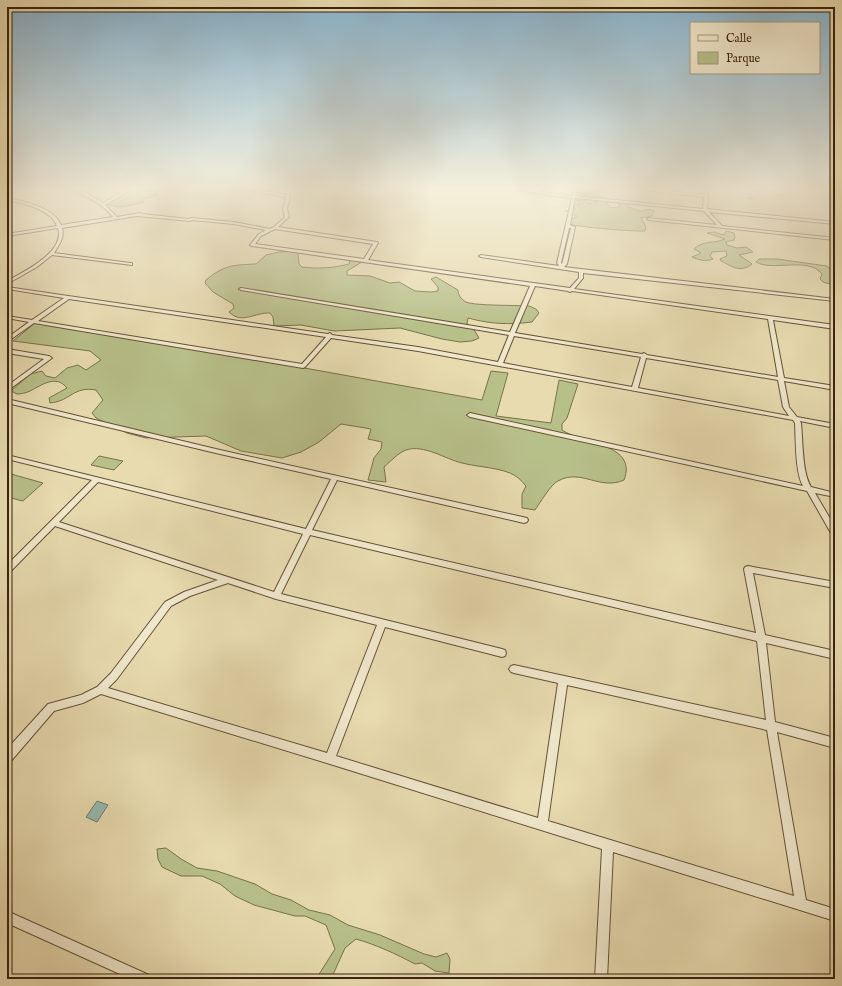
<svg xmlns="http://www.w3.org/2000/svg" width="842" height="986" font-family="'IM FELL English',serif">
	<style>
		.green { fill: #b8c08a; stroke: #78724c }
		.water { fill: #98bab2; stroke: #727e71 }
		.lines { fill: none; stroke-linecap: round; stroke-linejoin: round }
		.stream { stroke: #727e71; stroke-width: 1 }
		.minor-casing { stroke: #655137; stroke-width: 2 }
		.minor { fill: #f0e8cc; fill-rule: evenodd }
	</style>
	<rect width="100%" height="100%" fill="#e8dbb0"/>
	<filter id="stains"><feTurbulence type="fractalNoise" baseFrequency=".005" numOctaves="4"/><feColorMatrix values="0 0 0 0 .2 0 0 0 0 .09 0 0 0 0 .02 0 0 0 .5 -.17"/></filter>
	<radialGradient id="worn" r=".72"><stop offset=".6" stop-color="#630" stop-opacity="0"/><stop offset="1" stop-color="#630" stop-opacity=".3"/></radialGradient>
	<g class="green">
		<path d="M 601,188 L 600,192 L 595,194 L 611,200 L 607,203 L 609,207 L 618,208 L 620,206 L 618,203 L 629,204 L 628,207 C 632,208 637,211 641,211 C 646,210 649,208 654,211 L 652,216 L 641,218 L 646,227 L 645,231 C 638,232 576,227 570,224 L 570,220 L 577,216 L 565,211 L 576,209 L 569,205 L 580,204 L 576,200 L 585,200 L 589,204 L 599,201 L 575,192 L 587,194 L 584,190 L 586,189 Z"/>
		<path d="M 149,190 L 155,190 L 157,195 L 143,199 L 144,202 C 132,205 119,210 107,204 L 125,193 Z"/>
		<path d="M 726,231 L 734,233 L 735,237 L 734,240 L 726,242 L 727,245 L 737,248 L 746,247 L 753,252 L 739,255 L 751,263 L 752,264 C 740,273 733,267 721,261 L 720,259 L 727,256 L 726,251 L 712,252 L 710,256 L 713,259 C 705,262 699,260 692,257 L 701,253 L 694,249 C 703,240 714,244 725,239 L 707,233 L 714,232 L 724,235 Z"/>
		<path d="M 295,251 L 298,254 L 299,264 L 302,267 C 318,269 333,268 349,264 L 351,258 L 362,262 L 347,271 L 347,275 L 370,276 L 390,283 L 399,282 L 415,291 L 431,292 L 438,291 L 438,287 L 431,279 L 436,277 L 458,290 C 458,295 461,299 466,302 C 476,306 515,305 529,306 L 536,309 L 539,313 L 532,322 C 509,325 490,324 468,318 L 467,324 L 473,328 L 479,338 L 472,341 L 460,342 L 442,339 L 400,328 L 334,331 L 301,325 L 274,326 L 273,317 L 270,313 C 255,312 242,325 229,312 L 234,308 L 233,304 L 213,292 L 205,283 L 206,280 C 224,265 233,265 256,264 L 266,255 L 279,252 Z"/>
		<path d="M 759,259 L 777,259 L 827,266 L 835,272 L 835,283 C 829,284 824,284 820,279 L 822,274 C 808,256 772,272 756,262 Z"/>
		<path d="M 35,323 L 310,369 L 482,400 L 491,371 L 508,373 L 496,416 L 551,423 L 559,380 L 578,384 L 567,418 L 562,424 L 562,430 C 583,444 638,444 624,480 C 600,491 581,468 558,481 C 551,484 540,503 535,510 L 522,508 L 522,494 L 526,486 C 521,480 517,476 510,473 C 494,467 478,467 462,463 C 445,459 424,444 406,450 C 398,453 391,461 384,467 L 386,482 L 368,480 L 374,458 L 381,449 L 382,442 L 368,439 L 371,429 L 341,424 L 319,442 L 301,452 L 282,458 L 241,451 L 206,436 L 146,438 L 127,433 L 96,418 L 92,413 L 103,400 L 96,390 C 73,386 71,401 50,403 L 49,398 L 67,388 C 56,374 42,385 30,391 C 26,393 21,394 17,394 L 11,391 L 30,374 L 42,371 L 46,376 L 55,378 L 67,368 L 78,365 L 86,370 L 101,360 L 90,351 L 13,341 Z"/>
		<path d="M 99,456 L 123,461 L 114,470 L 91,465 Z"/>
		<path d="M 11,474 L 43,483 L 23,501 L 7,497 L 7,478 Z"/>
		<path d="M 166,848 L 181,859 L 197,868 L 217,871 L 255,884 L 272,894 L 291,900 L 309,910 L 330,915 L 348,925 L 380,935 L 424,954 L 436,957 L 447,953 L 450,959 L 449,973 L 435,971 L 422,963 L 415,964 C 396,954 377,945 356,939 L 345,948 L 331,979 L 316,979 L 335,949 L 326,925 L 305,916 L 295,916 L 254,905 L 235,896 L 220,884 L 202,876 L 181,876 L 162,867 L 158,859 L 157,849 Z"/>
	</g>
	<path class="water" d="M 97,801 L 108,805 L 97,822 L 86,817 Z"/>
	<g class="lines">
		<g class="stream">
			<path d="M 792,192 L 796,191 L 793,188"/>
			<path d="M 775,196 L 787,193"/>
		</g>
		<defs>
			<g id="minor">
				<path d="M 16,188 L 21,188 L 7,195 L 7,193 Z"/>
				<path d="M 65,188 C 79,188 92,195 103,203 L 129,188 L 134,188 L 105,205 L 117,217 L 140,213 L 142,214 L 189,219 L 191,218 L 234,222 L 270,229 L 274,227 L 285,217 L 283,209 L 286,197 L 234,188 L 245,188 L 288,195 L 290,196 L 287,209 L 289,217 L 278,227 L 377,242 L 378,243 L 368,260 L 570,288 L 579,278 L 579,272 L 481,257 L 479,256 L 481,255 L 559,266 L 557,263 L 572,198 L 552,196 L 505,188 L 516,188 L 572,196 L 574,188 L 578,188 L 576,196 L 703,209 L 704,197 L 629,188 L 644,188 L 704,195 L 701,188 L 705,188 L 708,196 L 707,209 L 835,222 L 835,224 L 709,212 L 722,226 L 835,238 L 835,240 L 649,220 L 647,219 L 648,218 L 717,225 L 704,211 L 575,198 L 570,225 L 575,227 L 567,264 L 564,267 L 835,299 L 835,301 L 583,273 L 583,278 L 574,289 L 835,325 L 835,329 L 773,320 L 784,378 L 835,386 L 835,390 L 784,381 L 789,407 L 797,417 L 835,424 L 835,428 L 800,421 L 801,423 C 803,442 802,472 811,487 L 835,493 L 835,497 L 815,493 L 835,527 L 835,536 L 832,535 L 807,491 L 470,417 L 467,415 L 470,413 L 803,486 C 795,472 796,440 795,423 L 793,420 L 418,351 L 331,338 L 305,367 L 303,368 L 34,323 L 7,342 L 7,338 L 29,322 L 7,318 L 7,316 L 32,320 L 64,298 L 7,289 L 7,287 L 328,334 L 330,333 L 332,335 L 418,347 L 498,362 L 509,335 L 241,290 L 239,289 L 241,288 L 510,332 L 530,286 L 252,246 L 250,245 L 259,234 L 266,230 L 234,224 L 192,220 L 190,221 L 137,216 L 62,228 C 65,237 59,245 54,253 L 130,263 L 132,263 L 132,265 L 52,255 L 37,267 L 7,284 L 7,281 C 23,272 66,252 58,228 L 7,236 L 7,234 L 57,226 C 51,209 22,203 7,200 L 7,198 C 23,201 54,207 61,225 L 113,217 C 99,200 85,196 65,188 ZM 569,228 L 571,228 L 562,264 L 561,263 ZM 275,229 L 373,244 L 364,259 L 255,244 L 261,236 ZM 535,286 L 568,291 L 570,292 L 572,291 L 768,319 L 778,377 L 647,355 L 644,353 L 642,354 L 515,333 ZM 69,299 L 326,337 L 302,364 L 38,321 ZM 514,336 L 641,357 L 632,387 L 503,363 ZM 646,358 L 778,380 L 783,407 L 789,416 L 638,388 Z"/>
				<path d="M 743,188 L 747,188 L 752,198 L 750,198 Z"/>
				<path d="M 7,349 L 49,356 L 52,358 L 7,391 L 7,386 L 44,359 L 7,353 Z"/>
				<path d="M 7,399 L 220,450 L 527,518 L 528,520 L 527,522 L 524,523 L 337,480 L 312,530 L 756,633 L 744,569 L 745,567 L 748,566 L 835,582 L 835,588 L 753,573 L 765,635 L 835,651 L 835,659 L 766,643 L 775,722 L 835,738 L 835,748 L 777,732 L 806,900 L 835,909 L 835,921 L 613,852 L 607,979 L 595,979 L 602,849 L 330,764 L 101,694 L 83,703 L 54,711 L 11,761 L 7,762 L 7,749 L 48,704 L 81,695 L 97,687 L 111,673 L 165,602 L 184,592 L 218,580 L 55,526 L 10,572 L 7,573 L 7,565 L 92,480 L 7,459 L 7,455 L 306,529 L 331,479 L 220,454 L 7,403 ZM 98,482 L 303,534 L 274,592 L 59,522 ZM 310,535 L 757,641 L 766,720 L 514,665 L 511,666 L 509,669 L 511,672 L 514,673 L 558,683 L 538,818 L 336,756 L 385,627 L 502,657 L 505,656 L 506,653 L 505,650 L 502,649 L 281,594 ZM 228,583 L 276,599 L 377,625 L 327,753 L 108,688 L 117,679 L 171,606 L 190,596 ZM 567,685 L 767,730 L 794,896 L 548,821 Z"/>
				<path d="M 7,911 L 149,975 L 151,979 L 131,979 L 7,923 Z"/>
			</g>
		</defs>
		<use href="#minor" class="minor-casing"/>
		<use href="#minor" class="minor"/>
	</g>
	<linearGradient id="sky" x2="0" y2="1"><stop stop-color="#88b6d2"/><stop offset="0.58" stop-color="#f5efdb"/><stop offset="1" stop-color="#f5efdb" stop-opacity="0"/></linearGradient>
	<rect width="842" height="326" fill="url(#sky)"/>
	<rect width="842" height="986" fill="none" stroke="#e8dbb0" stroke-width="24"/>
	<rect x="8" y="8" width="826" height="970" fill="none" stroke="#39230f" stroke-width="2"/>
	<rect x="12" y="12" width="818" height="962" fill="none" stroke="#39230f"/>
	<rect x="690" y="22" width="130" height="52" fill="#f0e8cc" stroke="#a79980"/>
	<rect x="698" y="35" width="20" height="6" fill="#f0e8cc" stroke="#a79980"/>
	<text x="726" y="42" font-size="12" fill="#39230f">Calle</text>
	<rect x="698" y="52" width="20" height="12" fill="#b8c08a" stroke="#a79980"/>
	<text x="726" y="62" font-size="12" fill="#39230f">Parque</text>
	<rect width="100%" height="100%" filter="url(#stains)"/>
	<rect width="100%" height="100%" fill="url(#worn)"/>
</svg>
